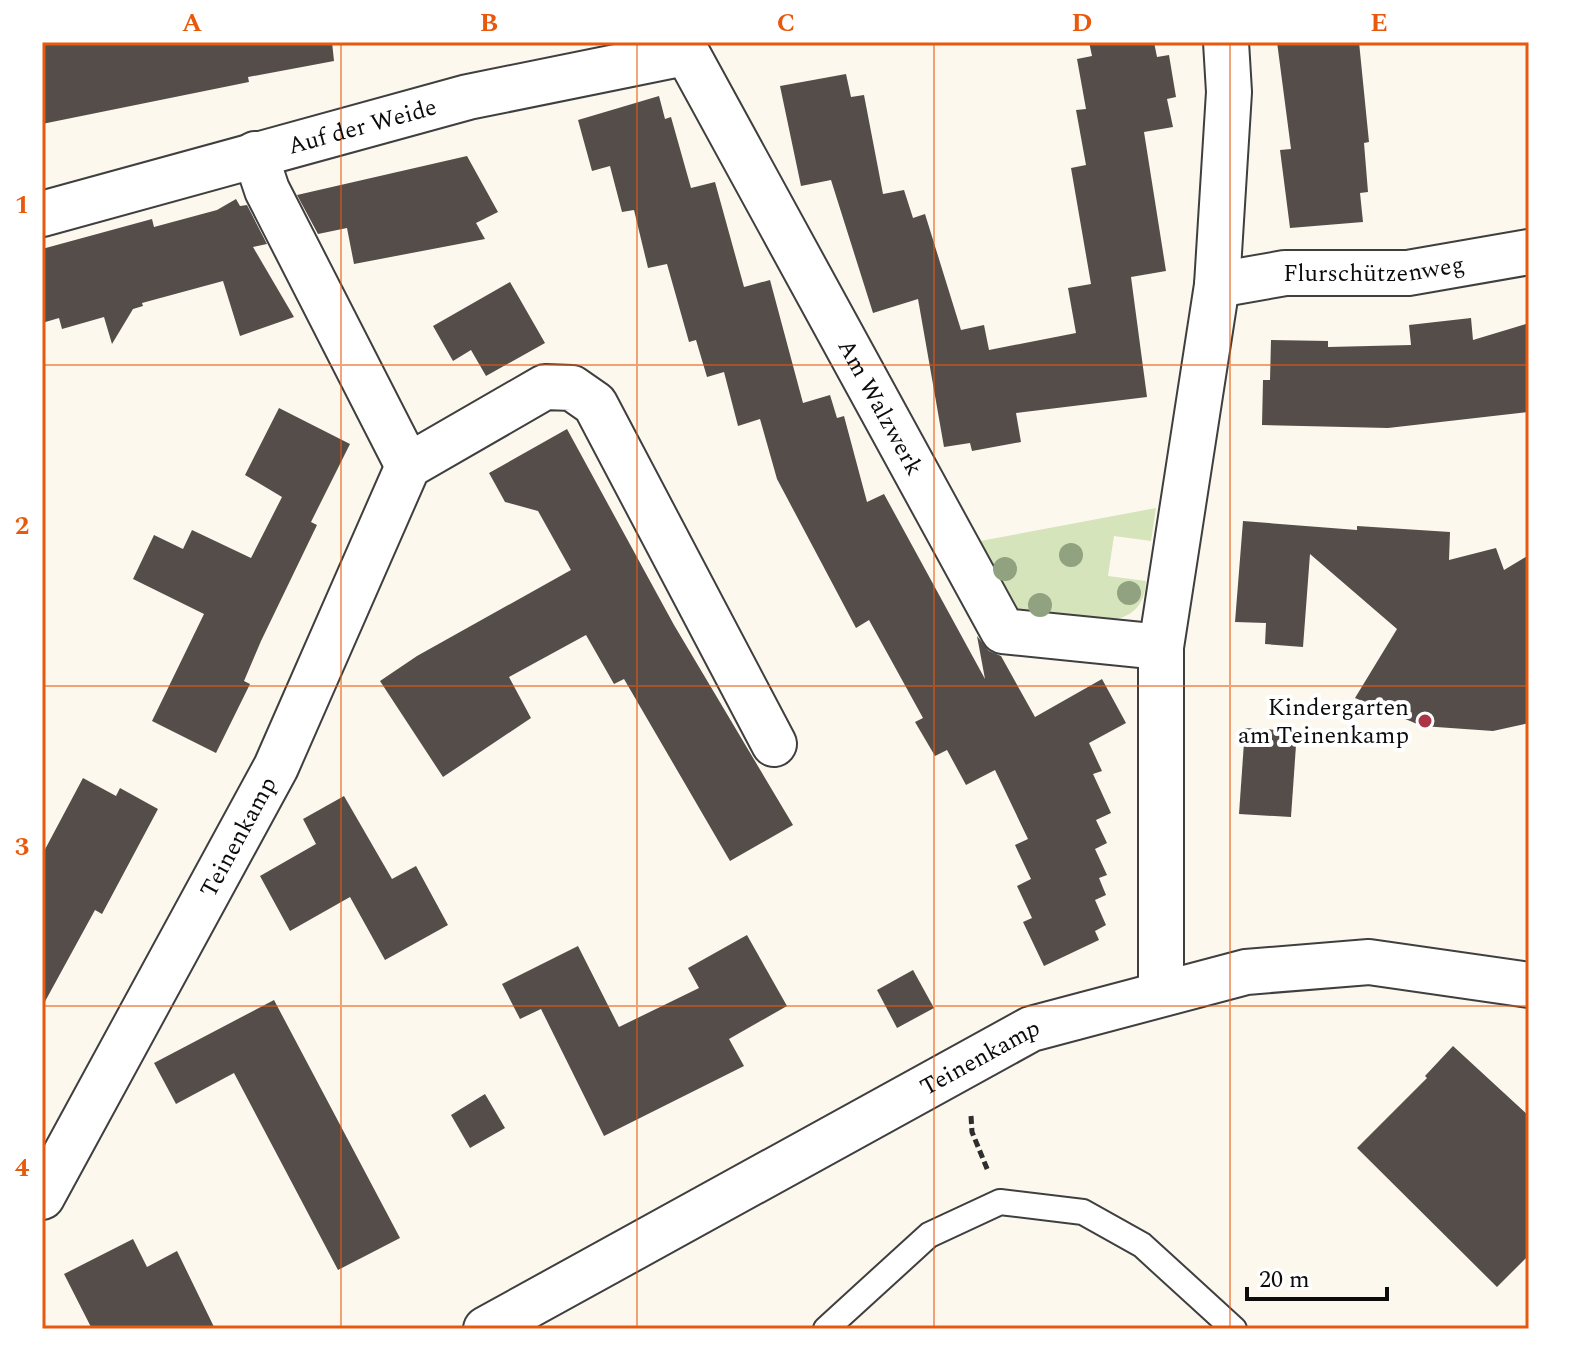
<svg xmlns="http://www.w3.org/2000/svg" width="1571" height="1371" font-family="Spectral,serif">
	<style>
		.green { fill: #d5e4bb }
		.building { fill: #544d4a }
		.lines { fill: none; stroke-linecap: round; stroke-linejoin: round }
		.lane-casing { stroke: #3f3f3f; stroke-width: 28 }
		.street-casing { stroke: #3f3f3f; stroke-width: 48 }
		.path { stroke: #2e2e2e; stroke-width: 5; stroke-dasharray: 8 4; stroke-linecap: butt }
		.lane { stroke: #fff; stroke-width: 24 }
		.street { stroke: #fff; stroke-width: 44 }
		.tree { fill: #90a27f }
		.grid { fill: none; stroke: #e8590c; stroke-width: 2; stroke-opacity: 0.55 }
		.poi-dot { fill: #ac3447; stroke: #fff; stroke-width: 3 }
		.labels { text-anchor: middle; stroke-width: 8; stroke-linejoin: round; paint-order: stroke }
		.street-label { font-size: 24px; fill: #0c0c0c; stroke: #fff }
		.poi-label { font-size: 24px; fill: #0c0c0c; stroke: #fff; text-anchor: end }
		.neatline { fill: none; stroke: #e8590c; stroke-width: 3 }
		.grid-label { font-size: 26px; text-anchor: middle; font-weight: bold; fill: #e8590c }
	</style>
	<rect width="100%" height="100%" fill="#fdf8ee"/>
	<path class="green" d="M 1156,508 L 1151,541 L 1114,536 L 1108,576 L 1146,581 C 1144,628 1099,622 1065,619 C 1048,618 1026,619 1012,607 C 999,596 984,558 975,542 Z"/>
	<g class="building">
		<path d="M 42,42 L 332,42 L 334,61 L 248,77 L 249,82 L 42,124 Z"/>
		<path d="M 1089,42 L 1154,42 L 1157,57 L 1169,55 L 1176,97 L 1167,99 L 1173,127 L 1144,132 L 1166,271 L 1131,277 L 1147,397 L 1016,413 L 1021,442 L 972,451 L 970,443 L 944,447 L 918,299 L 873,313 L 831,180 L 801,186 L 780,86 L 846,74 L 851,97 L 864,95 L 883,194 L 904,190 L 913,218 L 925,214 L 961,330 L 984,325 L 989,350 L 1076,333 L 1068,288 L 1091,284 L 1071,168 L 1086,165 L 1076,110 L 1086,109 L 1077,59 L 1092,56 Z"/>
		<path d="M 1277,42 L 1359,42 L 1369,142 L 1364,143 L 1368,192 L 1360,193 L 1363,222 L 1290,228 L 1280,150 L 1291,149 Z"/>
		<path d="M 659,96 L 665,119 L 671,117 L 691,188 L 715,182 L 744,287 L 770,280 L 803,403 L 830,395 L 837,418 L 844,416 L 867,502 L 884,494 L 985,679 L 977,636 L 989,651 L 1001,656 L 1035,717 L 1102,679 L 1126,723 L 1089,743 L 1102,771 L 1093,774 L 1111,813 L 1096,820 L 1107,843 L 1095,849 L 1107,875 L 1099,878 L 1106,895 L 1095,900 L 1106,925 L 1095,931 L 1099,940 L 1044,966 L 1023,922 L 1032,918 L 1017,886 L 1031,879 L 1015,845 L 1028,839 L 995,770 L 966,785 L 947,750 L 935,756 L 915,722 L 923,718 L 869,620 L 856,628 L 777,479 L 760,419 L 738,426 L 724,372 L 707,377 L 696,340 L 689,342 L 667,264 L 648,268 L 634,210 L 622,212 L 610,166 L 592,171 L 578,120 Z"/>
		<path d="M 467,156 L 498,212 L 476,223 L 485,239 L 354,264 L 347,228 L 318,234 L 297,195 Z"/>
		<path d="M 236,199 L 240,206 L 247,205 L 267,244 L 253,247 L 294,317 L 240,336 L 223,281 L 142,303 L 143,306 L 133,309 L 112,344 L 104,317 L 62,329 L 59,318 L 42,323 L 42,249 L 152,219 L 154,227 L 217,210 Z"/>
		<path d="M 510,282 L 545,343 L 486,376 L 471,350 L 453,361 L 433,326 Z"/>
		<path d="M 1471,318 L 1473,340 L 1529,323 L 1529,412 L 1388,428 L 1262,425 L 1263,380 L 1270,380 L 1271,340 L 1328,341 L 1328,347 L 1411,345 L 1409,325 Z"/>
		<path d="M 279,408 L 350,444 L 311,522 L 317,525 L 261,641 L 244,681 L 250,684 L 216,753 L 152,721 L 204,614 L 133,579 L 154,535 L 183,549 L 192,530 L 251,558 L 282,497 L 245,475 Z"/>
		<path d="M 567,429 L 674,625 L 793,825 L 730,861 L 624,679 L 614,684 L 586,635 L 509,677 L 531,718 L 443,777 L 380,681 L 417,656 L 571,570 L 538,511 L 505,502 L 489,473 Z"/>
		<path d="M 1243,521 L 1357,530 L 1357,526 L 1450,532 L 1449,560 L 1496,548 L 1504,570 L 1529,555 L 1529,723 L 1493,731 L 1422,726 L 1355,698 L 1397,629 L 1310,554 L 1303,647 L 1265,644 L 1266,623 L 1235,622 Z"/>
		<path d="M 1245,728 L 1297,731 L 1291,817 L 1239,814 Z"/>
		<path d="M 83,778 L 116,796 L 120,788 L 158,809 L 102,914 L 95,910 L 42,1007 L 42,855 Z"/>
		<path d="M 344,796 L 392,879 L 416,866 L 448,925 L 385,960 L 350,897 L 290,931 L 260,876 L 316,844 L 303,819 Z"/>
		<path d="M 747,935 L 787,1006 L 729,1039 L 744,1066 L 604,1136 L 541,1009 L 520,1019 L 502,984 L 578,946 L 619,1027 L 699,988 L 688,968 Z"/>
		<path d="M 913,970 L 934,1008 L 897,1028 L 877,990 Z"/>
		<path d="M 274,1000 L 400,1238 L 338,1270 L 234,1073 L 176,1104 L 154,1063 Z"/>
		<path d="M 1453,1046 L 1529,1116 L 1529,1255 L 1497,1287 L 1357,1148 L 1427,1078 L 1425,1076 Z"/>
		<path d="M 485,1094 L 505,1128 L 470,1148 L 451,1115 Z"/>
		<path d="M 133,1239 L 147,1267 L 177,1251 L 215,1329 L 92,1329 L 64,1274 Z"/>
	</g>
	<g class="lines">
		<defs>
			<path id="lane" d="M 826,1329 L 929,1235 L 1000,1202 L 1083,1212 L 1142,1245 L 1234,1329"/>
			<g id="street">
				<path id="s1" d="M 681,42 L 1003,631 L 1161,647"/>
				<path d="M 255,154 L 267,190 L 408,466"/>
				<path id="s2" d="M 42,214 L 468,97 L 685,53"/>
				<path id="s3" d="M 1217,285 L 1285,273 L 1408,273 L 1529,252"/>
				<path d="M 1161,992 L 1161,647 L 1217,285 L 1229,92 L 1226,42"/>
				<path id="s4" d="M 42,1197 L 276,767 L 408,466 L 545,387 L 572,388 L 595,404 L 774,744"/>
				<path id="s5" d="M 486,1329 L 1031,1029 L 1246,972 L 1369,962 L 1529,985"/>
			</g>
		</defs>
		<use href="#lane" class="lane-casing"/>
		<use href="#street" class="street-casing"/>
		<path class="path" d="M 971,1116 L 972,1132 L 988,1171"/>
		<use href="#lane" class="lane"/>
		<use href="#street" class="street"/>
	</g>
	<g class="tree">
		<circle cx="1071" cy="555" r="12"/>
		<circle cx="1005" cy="569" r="12"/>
		<circle cx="1129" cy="593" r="12"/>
		<circle cx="1040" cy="605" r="12"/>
	</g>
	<path class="grid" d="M 341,42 L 341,1329M 637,42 L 637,1329M 934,42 L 934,1329M 1230,42 L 1230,1329M 42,365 L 1529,365M 42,686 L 1529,686M 42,1006 L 1529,1006"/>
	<circle class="poi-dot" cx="1425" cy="721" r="8"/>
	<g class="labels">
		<g class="street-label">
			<text dy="8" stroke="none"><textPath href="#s2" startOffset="332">Auf der Weide</textPath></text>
			<text dy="8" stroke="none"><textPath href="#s3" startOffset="158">Flurschützenweg</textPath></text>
			<text dy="8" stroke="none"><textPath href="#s1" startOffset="416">Am Walzwerk</textPath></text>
			<text dy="8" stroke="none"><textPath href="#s4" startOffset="410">Teinenkamp</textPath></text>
			<text dy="8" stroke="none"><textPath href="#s5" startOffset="564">Teinenkamp</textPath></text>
		</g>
		<g class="poi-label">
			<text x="1409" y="715">Kindergarten<tspan x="1409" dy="28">am Teinenkamp</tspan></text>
		</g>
	</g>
	<rect width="1571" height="1371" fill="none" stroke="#ffffff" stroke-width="88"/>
	<path d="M1247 1287v12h140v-12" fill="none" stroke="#0c0c0c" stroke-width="4"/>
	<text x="1259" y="1287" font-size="24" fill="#0c0c0c" stroke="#ffffff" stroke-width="6" paint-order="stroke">20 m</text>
	<rect x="44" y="44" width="1483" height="1283" class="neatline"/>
	<g class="grid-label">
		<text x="192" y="31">A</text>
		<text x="489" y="31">B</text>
		<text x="786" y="31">C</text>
		<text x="1082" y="31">D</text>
		<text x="1379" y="31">E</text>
		<text x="22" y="213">1</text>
		<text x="22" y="534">2</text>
		<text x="22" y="855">3</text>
		<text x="22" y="1176">4</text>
	</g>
</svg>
